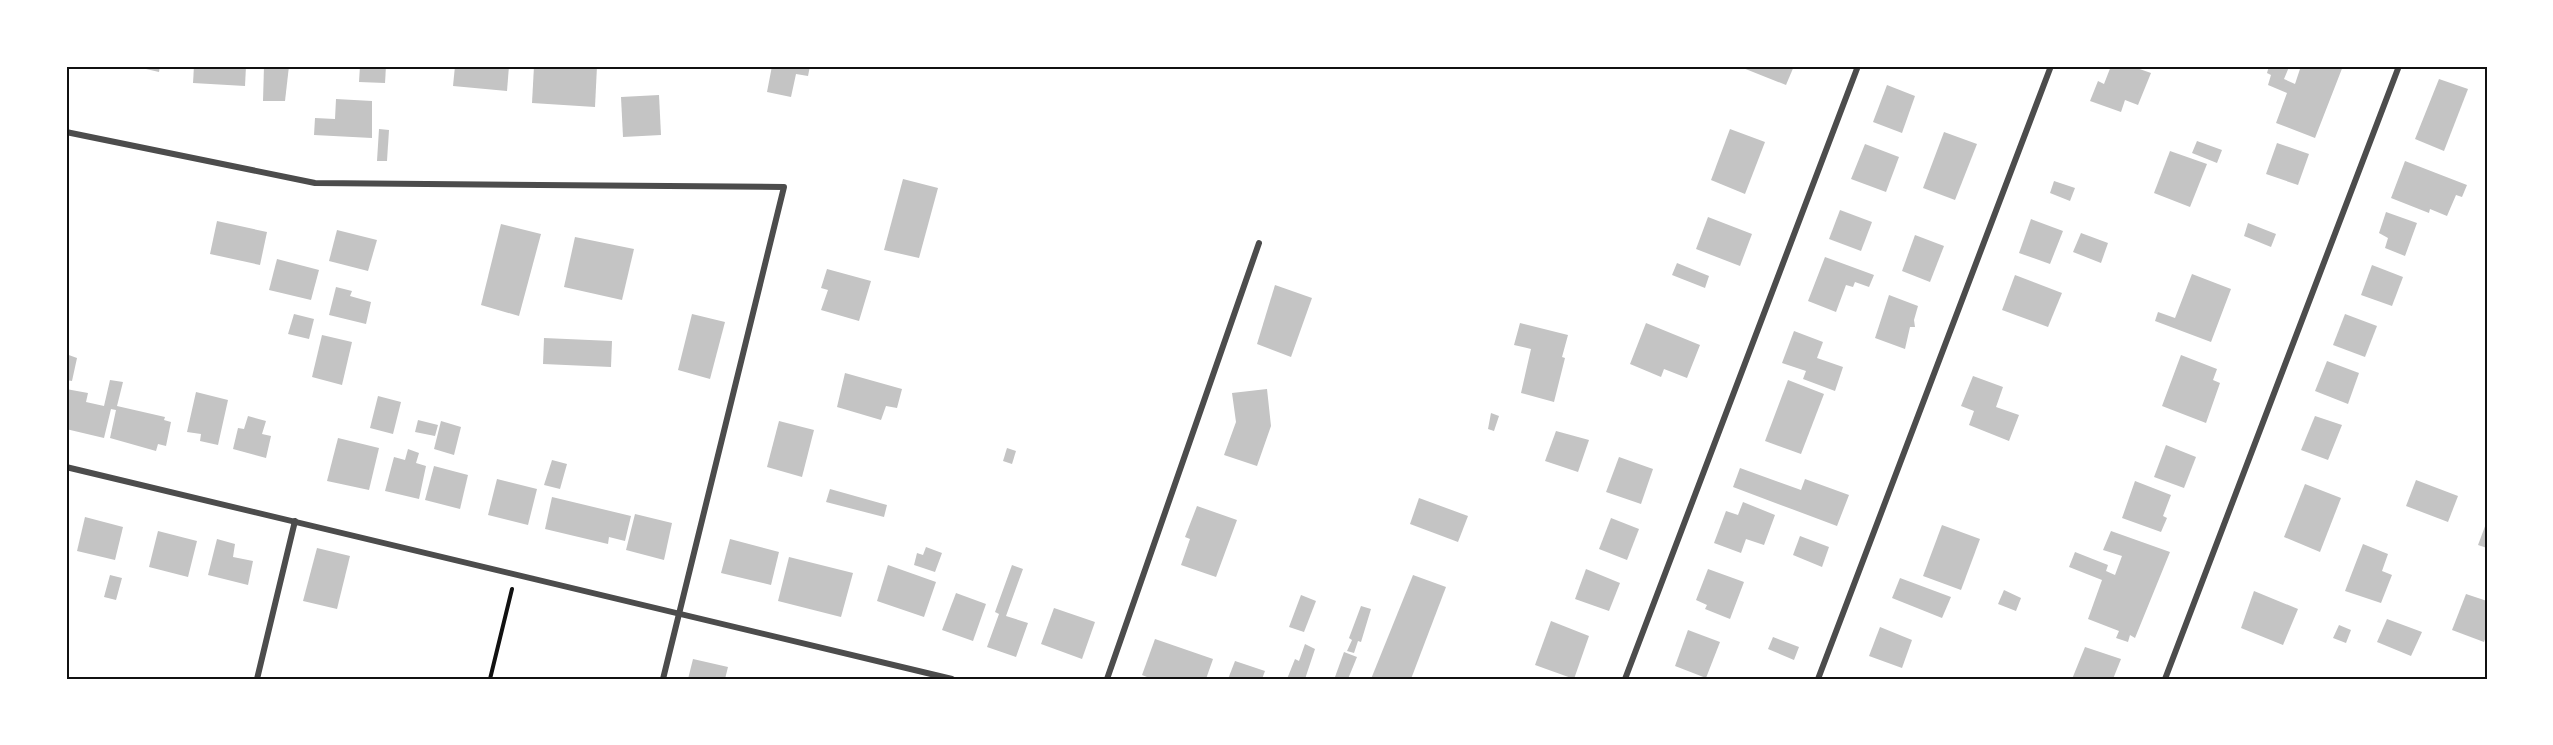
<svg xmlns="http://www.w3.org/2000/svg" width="2553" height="745" font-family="'Exo 2',sans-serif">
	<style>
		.building { fill: #c4c4c4 }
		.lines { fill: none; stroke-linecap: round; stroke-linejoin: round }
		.path { stroke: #111; stroke-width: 4 }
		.minor { stroke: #4c4c4c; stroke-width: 6 }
		.neatline { fill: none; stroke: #111; stroke-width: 2 }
	</style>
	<rect width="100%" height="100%" fill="#fff"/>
	<g class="building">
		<path d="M 133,66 L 160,66 L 159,72 Z"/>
		<path d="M 194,66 L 246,66 L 245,86 L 193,83 Z"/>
		<path d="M 264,66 L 289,66 L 285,101 L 263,101 Z"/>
		<path d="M 360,66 L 386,66 L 385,83 L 359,82 Z"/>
		<path d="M 455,66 L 509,66 L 507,91 L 453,86 Z"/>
		<path d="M 534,66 L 597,66 L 595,107 L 532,103 Z"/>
		<path d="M 772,66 L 810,66 L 808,76 L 796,74 L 791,97 L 767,92 Z"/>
		<path d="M 1738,66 L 1794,66 L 1786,85 Z"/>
		<path d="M 2111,66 L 2131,66 L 2151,73 L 2138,105 L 2125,100 L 2121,112 L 2090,101 L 2098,81 L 2104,84 Z"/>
		<path d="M 2269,66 L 2289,67 L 2284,79 L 2295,84 L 2301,66 L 2343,66 L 2315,138 L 2276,123 L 2287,93 L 2268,85 L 2271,75 L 2267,73 Z"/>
		<path d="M 2439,79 L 2468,89 L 2444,151 L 2415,139 Z"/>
		<path d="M 1887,85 L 1915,96 L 1902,133 L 1873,122 Z"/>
		<path d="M 659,95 L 661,135 L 623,137 L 621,97 Z"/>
		<path d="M 336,99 L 372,101 L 372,138 L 314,135 L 315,118 L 335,119 Z"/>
		<path d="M 379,129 L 389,130 L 387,161 L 377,161 Z"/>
		<path d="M 1730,129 L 1765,142 L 1745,194 L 1711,180 Z"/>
		<path d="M 1944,132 L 1977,144 L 1955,200 L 1923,188 Z"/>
		<path d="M 2197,141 L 2222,150 L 2217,163 L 2192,153 Z"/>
		<path d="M 2277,143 L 2309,154 L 2298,185 L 2266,174 Z"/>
		<path d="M 1865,144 L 1899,157 L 1886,192 L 1851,179 Z"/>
		<path d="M 2170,151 L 2207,164 L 2190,207 L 2154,193 Z"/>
		<path d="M 2405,161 L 2467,185 L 2462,197 L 2456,195 L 2447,216 L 2430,209 L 2429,213 L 2391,198 Z"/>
		<path d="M 903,179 L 938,188 L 919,258 L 884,250 Z"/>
		<path d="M 2054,181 L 2075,188 L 2070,201 L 2050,193 Z"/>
		<path d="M 1840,210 L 1872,222 L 1861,251 L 1829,239 Z"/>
		<path d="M 2386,212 L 2417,223 L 2405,256 L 2385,248 L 2388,238 L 2379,233 Z"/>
		<path d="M 1708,217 L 1752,234 L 1740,266 L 1696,249 Z"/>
		<path d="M 2031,219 L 2063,231 L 2050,264 L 2019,253 Z"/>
		<path d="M 217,221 L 267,232 L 260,265 L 210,254 Z"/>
		<path d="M 2248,223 L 2276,234 L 2271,247 L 2244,236 Z"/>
		<path d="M 501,224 L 541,234 L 519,316 L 481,305 Z"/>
		<path d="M 337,230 L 377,240 L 368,271 L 329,261 Z"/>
		<path d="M 2081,233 L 2108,243 L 2101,263 L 2073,252 Z"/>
		<path d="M 1915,235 L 1944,246 L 1930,282 L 1902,271 Z"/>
		<path d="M 575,237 L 634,249 L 622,300 L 564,287 Z"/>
		<path d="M 1825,257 L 1874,275 L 1869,287 L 1855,282 L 1853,287 L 1846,285 L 1836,312 L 1808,301 Z"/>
		<path d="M 277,259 L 319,270 L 311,300 L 269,290 Z"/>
		<path d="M 1677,263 L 1709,276 L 1705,288 L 1672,275 Z"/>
		<path d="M 2372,265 L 2403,277 L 2392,306 L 2361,295 Z"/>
		<path d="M 827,269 L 871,281 L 859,321 L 821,310 L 828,290 L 821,288 Z"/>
		<path d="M 2192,274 L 2231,289 L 2211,342 L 2155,321 L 2158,312 L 2175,318 Z"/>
		<path d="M 2015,275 L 2062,293 L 2048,327 L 2002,310 Z"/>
		<path d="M 1275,285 L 1312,298 L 1291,357 L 1257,344 Z"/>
		<path d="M 336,287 L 352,291 L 350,296 L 371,302 L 366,324 L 329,315 Z"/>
		<path d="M 1889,295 L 1918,306 L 1914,320 L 1915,327 L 1910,327 L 1905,349 L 1875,338 Z"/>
		<path d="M 294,314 L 314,319 L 309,339 L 288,334 Z"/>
		<path d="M 692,314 L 725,322 L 710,379 L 678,370 Z"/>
		<path d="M 2345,314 L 2377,326 L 2365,357 L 2333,345 Z"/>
		<path d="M 1520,323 L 1568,335 L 1562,357 L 1565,358 L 1554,402 L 1521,393 L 1531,349 L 1514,345 Z"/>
		<path d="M 1646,323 L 1700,345 L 1687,378 L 1664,369 L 1661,377 L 1630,364 Z"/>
		<path d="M 1794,331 L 1823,342 L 1817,358 L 1843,367 L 1835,391 L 1803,379 L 1806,371 L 1782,363 Z"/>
		<path d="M 322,335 L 352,342 L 342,385 L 312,377 Z"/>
		<path d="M 544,338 L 612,341 L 611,367 L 543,364 Z"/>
		<path d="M 66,354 L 77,358 L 72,381 L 66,380 Z"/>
		<path d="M 2181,355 L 2217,369 L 2213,380 L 2220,383 L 2206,423 L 2162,406 Z"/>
		<path d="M 2327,361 L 2359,373 L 2348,404 L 2315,391 Z"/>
		<path d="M 845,373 L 902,389 L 897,408 L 886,406 L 881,420 L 837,407 Z"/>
		<path d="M 1973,376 L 2003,387 L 1996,407 L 2019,415 L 2009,441 L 1969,425 L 1974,411 L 1961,406 Z"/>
		<path d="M 110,380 L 123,382 L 117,406 L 165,417 L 164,420 L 171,422 L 166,446 L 158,444 L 156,451 L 110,438 L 116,410 L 111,409 L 104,438 L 66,429 L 66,389 L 88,393 L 86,402 L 104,406 Z"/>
		<path d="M 1788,380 L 1824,394 L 1801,454 L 1765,441 Z"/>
		<path d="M 1267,389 L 1271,426 L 1257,466 L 1224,455 L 1236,422 L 1232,393 Z"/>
		<path d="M 196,392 L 228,400 L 218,445 L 200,441 L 201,434 L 187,432 Z"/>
		<path d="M 378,396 L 401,402 L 393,434 L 370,428 Z"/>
		<path d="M 1491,413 L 1499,416 L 1494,431 L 1488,429 Z"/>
		<path d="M 248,416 L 266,421 L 262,434 L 271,436 L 266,458 L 233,449 L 238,428 L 244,429 Z"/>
		<path d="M 2315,416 L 2342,425 L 2328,460 L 2301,450 Z"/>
		<path d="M 418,420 L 438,425 L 435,436 L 415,432 Z"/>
		<path d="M 441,421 L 461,427 L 454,455 L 434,449 Z"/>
		<path d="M 779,421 L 814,430 L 802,477 L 767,467 Z"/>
		<path d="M 1556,431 L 1589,440 L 1578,472 L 1545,461 Z"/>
		<path d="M 338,438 L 379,448 L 369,490 L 327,481 Z"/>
		<path d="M 2166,445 L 2196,457 L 2184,488 L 2154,477 Z"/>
		<path d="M 1007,448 L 1016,451 L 1012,464 L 1003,461 Z"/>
		<path d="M 408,449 L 419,453 L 416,463 L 426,466 L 419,499 L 385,491 L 394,457 L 405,460 Z"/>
		<path d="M 1619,457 L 1653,469 L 1641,504 L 1606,492 Z"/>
		<path d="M 552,460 L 567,464 L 560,489 L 544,485 Z"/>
		<path d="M 434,466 L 468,475 L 460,509 L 425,500 Z"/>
		<path d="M 1740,468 L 1801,490 L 1805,479 L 1849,495 L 1837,526 L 1733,487 Z"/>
		<path d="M 497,479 L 537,489 L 528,525 L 488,515 Z"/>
		<path d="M 2416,480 L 2458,496 L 2448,522 L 2406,506 Z"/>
		<path d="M 2135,481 L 2171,495 L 2163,516 L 2167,518 L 2161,532 L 2122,518 Z"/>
		<path d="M 2305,484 L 2341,498 L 2320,552 L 2284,537 Z"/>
		<path d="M 830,489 L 887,505 L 884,517 L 826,502 Z"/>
		<path d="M 552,497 L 631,516 L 625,541 L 609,537 L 608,544 L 545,529 Z"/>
		<path d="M 1419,498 L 1468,516 L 1458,542 L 1410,524 Z"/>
		<path d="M 1743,502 L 1775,515 L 1764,545 L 1746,539 L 1741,553 L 1714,543 L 1726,511 L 1738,515 Z"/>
		<path d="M 1197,506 L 1237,520 L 1216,577 L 1181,565 L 1190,539 L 1185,537 Z"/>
		<path d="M 635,514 L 672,523 L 664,560 L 626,550 Z"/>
		<path d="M 85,517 L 123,527 L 115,560 L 77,551 Z"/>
		<path d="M 1611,518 L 1639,529 L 1627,560 L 1599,549 Z"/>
		<path d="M 2487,521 L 2487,548 L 2478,545 Z"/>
		<path d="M 1942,525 L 1980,539 L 1961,590 L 1923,576 Z"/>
		<path d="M 158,531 L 197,541 L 188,577 L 149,567 Z"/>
		<path d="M 2111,531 L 2170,552 L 2135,638 L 2130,635 L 2128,642 L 2116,638 L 2119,631 L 2088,619 L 2102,580 L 2069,567 L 2075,552 L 2108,565 L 2106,571 L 2115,575 L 2122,556 L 2103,550 Z"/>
		<path d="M 1800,536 L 1829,547 L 1822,567 L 1793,555 Z"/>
		<path d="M 217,539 L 235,544 L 233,557 L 253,561 L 248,585 L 208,575 Z"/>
		<path d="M 730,539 L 779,552 L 771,585 L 721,573 Z"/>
		<path d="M 2363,544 L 2388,554 L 2382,571 L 2392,575 L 2381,603 L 2345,591 Z"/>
		<path d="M 926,547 L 942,553 L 935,572 L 914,565 L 917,553 L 923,555 Z"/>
		<path d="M 317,548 L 350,556 L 337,609 L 303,601 Z"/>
		<path d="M 789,557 L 853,573 L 841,617 L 778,601 Z"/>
		<path d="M 888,565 L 936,582 L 924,617 L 877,601 Z"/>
		<path d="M 1012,565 L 1023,569 L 1006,616 L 1028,623 L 1016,657 L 987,647 L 999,614 L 995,612 Z"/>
		<path d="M 1586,569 L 1620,583 L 1609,611 L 1575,599 Z"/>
		<path d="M 1708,569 L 1744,582 L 1730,619 L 1705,609 L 1707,605 L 1696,600 Z"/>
		<path d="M 110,575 L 122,578 L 116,600 L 104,597 Z"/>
		<path d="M 1413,575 L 1446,587 L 1411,679 L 1371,679 Z"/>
		<path d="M 1900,578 L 1951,597 L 1942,618 L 1892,598 Z"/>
		<path d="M 2004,590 L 2021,598 L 2016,611 L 1998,604 Z"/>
		<path d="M 2254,591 L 2298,609 L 2283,645 L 2241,628 Z"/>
		<path d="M 956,593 L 986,604 L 973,641 L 942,630 Z"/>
		<path d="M 2466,594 L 2487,601 L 2487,634 L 2484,642 L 2452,630 Z"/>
		<path d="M 1301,595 L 1316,601 L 1304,632 L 1289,627 Z"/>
		<path d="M 1361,606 L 1371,609 L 1361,642 L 1358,641 L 1354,653 L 1347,651 L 1352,640 L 1349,638 Z"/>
		<path d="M 1054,608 L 1095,622 L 1082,659 L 1041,644 Z"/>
		<path d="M 2387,619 L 2422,632 L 2411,656 L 2377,642 Z"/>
		<path d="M 1551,621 L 1589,636 L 1574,679 L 1535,665 Z"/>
		<path d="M 2339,625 L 2351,630 L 2346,643 L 2333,638 Z"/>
		<path d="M 1880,627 L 1912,640 L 1902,668 L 1869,656 Z"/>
		<path d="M 1688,630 L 1720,642 L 1706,678 L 1675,666 Z"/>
		<path d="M 1773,637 L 1799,647 L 1794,660 L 1768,649 Z"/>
		<path d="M 1155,639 L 1213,659 L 1206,679 L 1152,679 L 1142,675 Z"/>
		<path d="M 1305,644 L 1315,649 L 1305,679 L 1287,679 L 1295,659 L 1299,661 Z"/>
		<path d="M 2085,647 L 2121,659 L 2113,679 L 2072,679 Z"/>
		<path d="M 1344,652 L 1357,657 L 1348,679 L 1340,679 L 1335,677 Z"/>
		<path d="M 693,659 L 728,667 L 725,679 L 688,679 Z"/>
		<path d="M 1235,661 L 1265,671 L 1262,679 L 1228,679 Z"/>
	</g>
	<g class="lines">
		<path class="path" d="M 490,679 L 512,589"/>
		<g class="minor">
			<path d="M 66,132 L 315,183 L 784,187 L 663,679"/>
			<path d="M 66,467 L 952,679"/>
			<path d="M 257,679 L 295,521"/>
			<path d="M 1107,679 L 1259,243"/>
			<path d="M 1625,679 L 1858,66"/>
			<path d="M 1818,679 L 2051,66"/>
			<path d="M 2165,679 L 2399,66"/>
		</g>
	</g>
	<rect width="2553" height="745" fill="none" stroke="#ffffff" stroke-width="135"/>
	<rect x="68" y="68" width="2418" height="610" class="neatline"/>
</svg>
